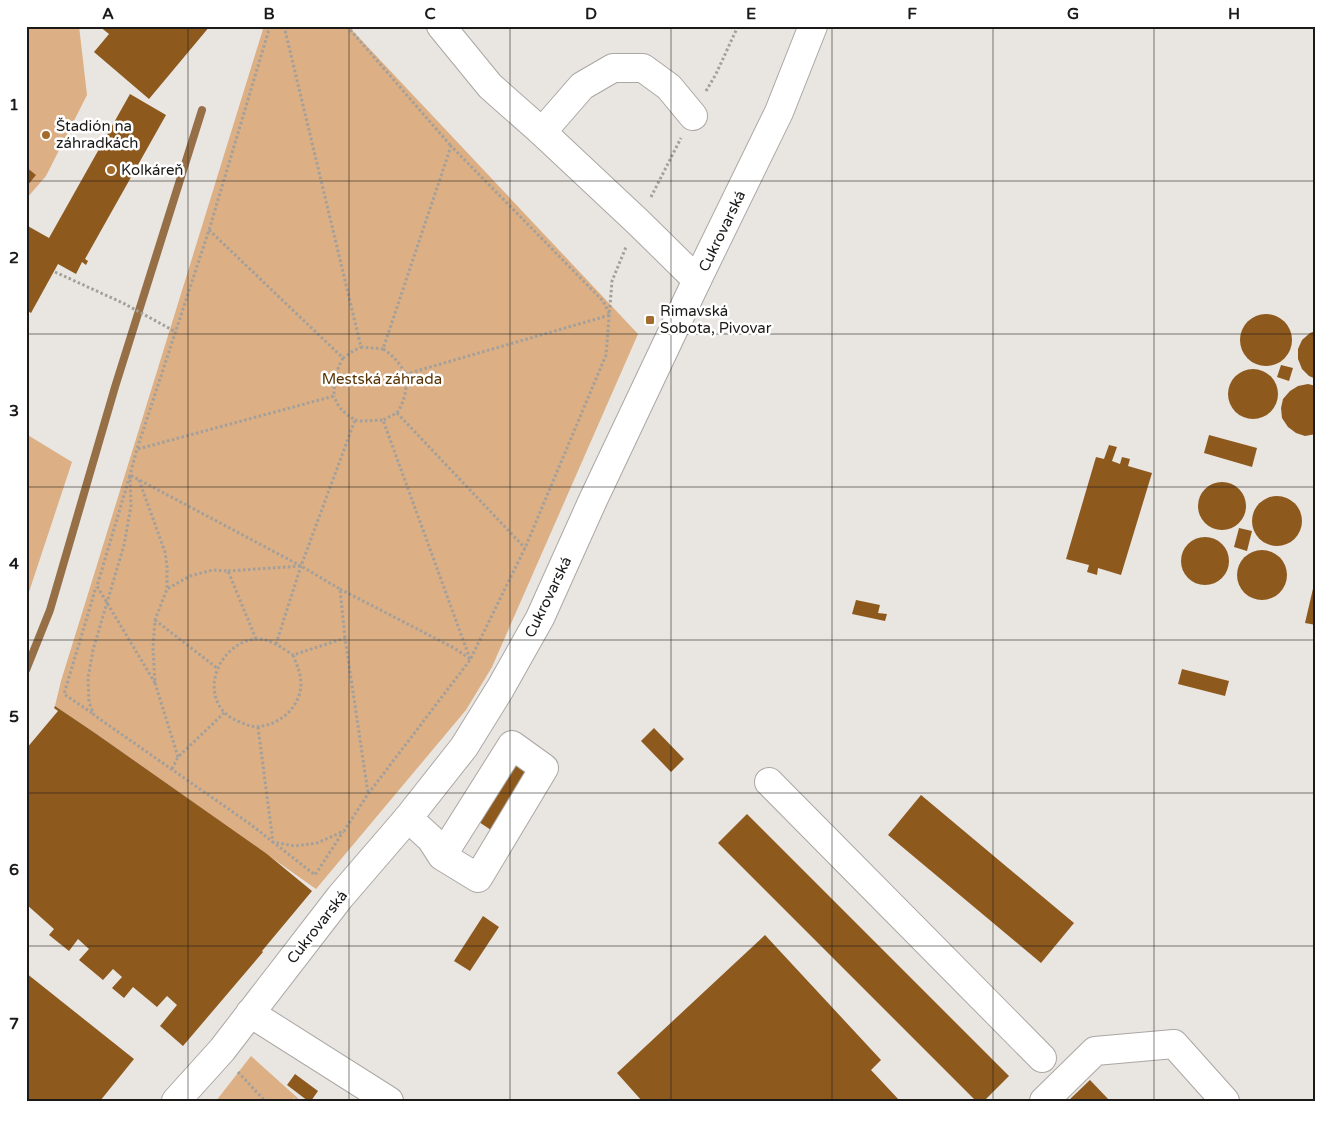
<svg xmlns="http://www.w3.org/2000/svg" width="1342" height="1127" font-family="'Varela Round',sans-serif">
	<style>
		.green { fill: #dcaf84 }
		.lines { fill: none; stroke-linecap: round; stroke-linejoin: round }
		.stream { stroke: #966f47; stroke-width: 8 }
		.building { fill: #8d591d }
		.minor-casing { stroke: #aba7a4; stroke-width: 30 }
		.major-casing { stroke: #aba7a4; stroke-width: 30 }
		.path { stroke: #a3a09c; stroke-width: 3; stroke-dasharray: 2.5 2.5; stroke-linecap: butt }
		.minor { stroke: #fff; stroke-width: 28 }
		.major { stroke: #fff; stroke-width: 28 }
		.grid { fill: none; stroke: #1b1a18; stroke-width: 1; stroke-opacity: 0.55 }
		.poi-dot { fill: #a56b2a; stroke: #fff; stroke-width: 2 }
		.labels { text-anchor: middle; stroke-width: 5; stroke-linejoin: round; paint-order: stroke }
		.poi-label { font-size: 15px; fill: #1b1a18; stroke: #fff; text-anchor: start }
		.street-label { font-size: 15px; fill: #1b1a18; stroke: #fff }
		.park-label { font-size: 15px; fill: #583304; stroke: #fff }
		.neatline { fill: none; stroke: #1b1a18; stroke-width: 2 }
		.grid-label { font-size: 16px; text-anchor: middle; font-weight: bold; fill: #1b1a18 }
	</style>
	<rect width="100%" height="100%" fill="#e9e5e1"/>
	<g class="green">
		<path d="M 26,26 L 79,26 L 87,95 L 46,176 L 26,199 Z"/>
		<path d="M 264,26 L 348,26 L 638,334 L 492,667 L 466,710 L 316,889 L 95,733 L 55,706 L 61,681 Z"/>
		<path d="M 26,434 L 72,462 L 26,601 Z"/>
		<path d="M 251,1056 L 301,1101 L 297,1101 L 294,1098 L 291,1101 L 216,1101 Z"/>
	</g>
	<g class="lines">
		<path class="stream" d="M 26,670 L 50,610 L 115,387 L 202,110"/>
	</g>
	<g class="building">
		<path d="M 99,26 L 210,26 L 149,99 L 94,52 L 109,34 Z"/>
		<path d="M 130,94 L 166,115 L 85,259 L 88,261 L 86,265 L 82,262 L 76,274 L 58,264 L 31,313 L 26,310 L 26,225 L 49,238 Z"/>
		<path d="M 26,167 L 36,175 L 26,187 Z"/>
		<circle cx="1266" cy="340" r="26"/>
		<path d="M 1316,331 L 1316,379 L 1309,376 L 1302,369 L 1298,359 L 1298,349 L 1302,340 L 1310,333 Z"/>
		<path d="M 1281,365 L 1293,368 L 1289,381 L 1277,377 Z"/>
		<circle cx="1253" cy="394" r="25"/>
		<path d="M 1308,384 L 1316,386 L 1316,434 L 1305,436 L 1296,433 L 1288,427 L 1282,418 L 1281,408 L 1283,399 L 1290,391 L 1298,386 Z"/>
		<path d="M 1209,435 L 1257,448 L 1252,467 L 1204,453 Z"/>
		<path d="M 1109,445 L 1117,447 L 1112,461 L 1120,464 L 1122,457 L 1130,459 L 1128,466 L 1152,473 L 1121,575 L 1098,568 L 1097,575 L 1087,572 L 1089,565 L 1066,559 L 1096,457 L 1104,459 Z"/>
		<circle cx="1222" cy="506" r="24"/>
		<circle cx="1277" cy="521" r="25"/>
		<path d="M 1239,528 L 1252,531 L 1247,551 L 1234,547 Z"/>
		<circle cx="1205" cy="561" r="24"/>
		<circle cx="1262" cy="575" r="25"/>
		<path d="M 1315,580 L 1316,580 L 1316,625 L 1305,623 Z"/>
		<path d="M 856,600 L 880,605 L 878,613 L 887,614 L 885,621 L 852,614 Z"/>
		<path d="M 1182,669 L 1229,681 L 1225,696 L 1178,684 Z"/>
		<path d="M 55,706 L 95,733 L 267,854 L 312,891 L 262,951 L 263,952 L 183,1046 L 160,1026 L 177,1005 L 167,996 L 157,1007 L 133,987 L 124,998 L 112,988 L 122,977 L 113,969 L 103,980 L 79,960 L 89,949 L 78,939 L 69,951 L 49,935 L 54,929 L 26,904 L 26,749 L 58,711 L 54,708 Z"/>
		<path d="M 654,728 L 684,759 L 671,772 L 641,741 Z"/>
		<path d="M 514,762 L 535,776 L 497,834 L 476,820 Z"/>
		<path d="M 921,795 L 1074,923 L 1041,963 L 888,835 Z"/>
		<path d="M 747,814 L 1009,1076 L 984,1101 L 976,1101 L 718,843 Z"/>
		<path d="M 483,916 L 499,927 L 470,971 L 454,961 Z"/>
		<path d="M 765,935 L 881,1060 L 871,1070 L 900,1101 L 642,1101 L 617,1073 Z"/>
		<path d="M 26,973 L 134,1059 L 100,1101 L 26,1101 Z"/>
		<path d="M 295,1074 L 318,1091 L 311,1101 L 308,1101 L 287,1085 Z"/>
		<path d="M 1090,1080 L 1110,1101 L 1068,1101 Z"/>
	</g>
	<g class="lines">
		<defs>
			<g id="minor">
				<path d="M 441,26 L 490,86 L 542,132 L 638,222 L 697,280"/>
				<path d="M 542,132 L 582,86 L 613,68 L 643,68 L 669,87 L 693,116"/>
				<path d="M 769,782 L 1042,1058"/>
				<path d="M 408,818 L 431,839 L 442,856 L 478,878 L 544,768 L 512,745 L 442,856"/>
				<path d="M 250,1013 L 389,1101"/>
				<path d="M 1044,1101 L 1095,1051 L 1174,1044 L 1225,1101"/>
			</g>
			<path id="major" d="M 176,1101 L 222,1050 L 340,897 L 408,818 L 464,747 L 500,689 L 540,618 L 593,500 L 697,280 L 779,112 L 813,26"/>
		</defs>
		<use href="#minor" class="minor-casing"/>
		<use href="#major" class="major-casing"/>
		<g class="path">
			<path d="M 270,26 L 209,230 L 137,449 L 130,475 L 131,506 L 124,545 L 93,650 L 88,678 L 89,702 L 94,715 L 250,824 L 273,842 L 295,846 L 317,843 L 344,831 L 368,794 L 470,660 L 525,548 L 606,355 L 612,281 L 626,247"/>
			<path d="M 284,26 L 361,347 L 383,349"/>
			<path d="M 347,26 L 451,146"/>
			<path d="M 706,91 L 716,74 L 738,26"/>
			<path d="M 651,197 L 681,138"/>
			<path d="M 209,230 L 343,358 L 353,351 L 361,347"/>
			<path d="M 55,272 L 123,303 L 176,332"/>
			<path d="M 397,413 C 405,401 407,388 406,374 L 610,315 L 603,301 L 451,146 L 383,349 C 394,356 399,363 406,374"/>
			<path d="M 355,420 L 361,421 L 383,420"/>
			<path d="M 138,449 L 334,396 C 334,382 336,370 343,358"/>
			<path d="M 139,480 L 165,552 L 167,566 L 167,589"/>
			<path d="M 228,571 L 301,566 L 340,589 L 345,638"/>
			<path d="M 340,589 L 454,648 L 470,659"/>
			<path d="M 155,620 L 217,668"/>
			<path d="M 276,644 L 301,566"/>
			<path d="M 293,655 C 297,665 301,674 301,685 C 300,706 282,723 262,726 C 254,728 247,725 240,722 C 196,706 213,645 255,639 C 267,637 284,649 293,655 L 345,638 L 368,793"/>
			<path d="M 470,659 L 383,420 L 397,413 L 525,548"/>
			<path d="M 155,683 L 97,586 L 130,475 L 301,566 L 355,420 C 343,412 339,409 334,396"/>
			<path d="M 92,713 L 64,694 L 96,587"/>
			<path d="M 258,727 L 273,842 L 315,875 L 343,832"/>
			<path d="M 178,757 L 155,683 L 153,648 L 155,620 L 167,589 L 190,576 L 213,570 L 228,571 L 256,639"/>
			<path d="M 172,769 L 178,757 L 224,713"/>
			<path d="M 238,1072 L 265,1101"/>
		</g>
		<use href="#minor" class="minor"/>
		<use href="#major" class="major"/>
	</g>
	<path class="grid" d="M 188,26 L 188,1101M 349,26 L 349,1101M 510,26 L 510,1101M 671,26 L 671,1101M 832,26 L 832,1101M 993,26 L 993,1101M 1154,26 L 1154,1101M 26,181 L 1316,181M 26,334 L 1316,334M 26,487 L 1316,487M 26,640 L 1316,640M 26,793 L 1316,793M 26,946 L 1316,946"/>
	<g class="poi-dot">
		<circle cx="46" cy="135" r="5"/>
		<circle cx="111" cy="170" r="5"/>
		<rect x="645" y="315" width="10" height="10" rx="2.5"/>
	</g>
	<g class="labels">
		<g class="poi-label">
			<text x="56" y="131">Štadión na<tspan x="56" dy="17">záhradkách</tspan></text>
			<text x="121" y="175">Kolkáreň</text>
			<text x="660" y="316">Rimavská<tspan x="660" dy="17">Sobota, Pivovar</tspan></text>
		</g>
		<g class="street-label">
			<text transform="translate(722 231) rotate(-64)" y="5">Cukrovarská</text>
			<text transform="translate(548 597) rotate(-64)" y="5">Cukrovarská</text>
			<text transform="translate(317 927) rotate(-52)" y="5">Cukrovarská</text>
		</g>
		<g class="park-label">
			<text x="382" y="384">Mestská záhrada</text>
		</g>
	</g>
	<rect width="1342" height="1127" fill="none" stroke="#ffffff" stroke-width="55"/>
	<rect x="28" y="28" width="1286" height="1072" class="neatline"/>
	<g class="grid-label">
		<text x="108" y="19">A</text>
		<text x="269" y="19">B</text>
		<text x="430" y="19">C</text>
		<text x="591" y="19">D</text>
		<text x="751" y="19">E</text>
		<text x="912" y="19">F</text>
		<text x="1073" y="19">G</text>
		<text x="1234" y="19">H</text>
		<text x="14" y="110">1</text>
		<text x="14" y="263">2</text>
		<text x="14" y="416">3</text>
		<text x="14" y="569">4</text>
		<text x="14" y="722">5</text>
		<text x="14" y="875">6</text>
		<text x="14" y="1029">7</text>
	</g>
</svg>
